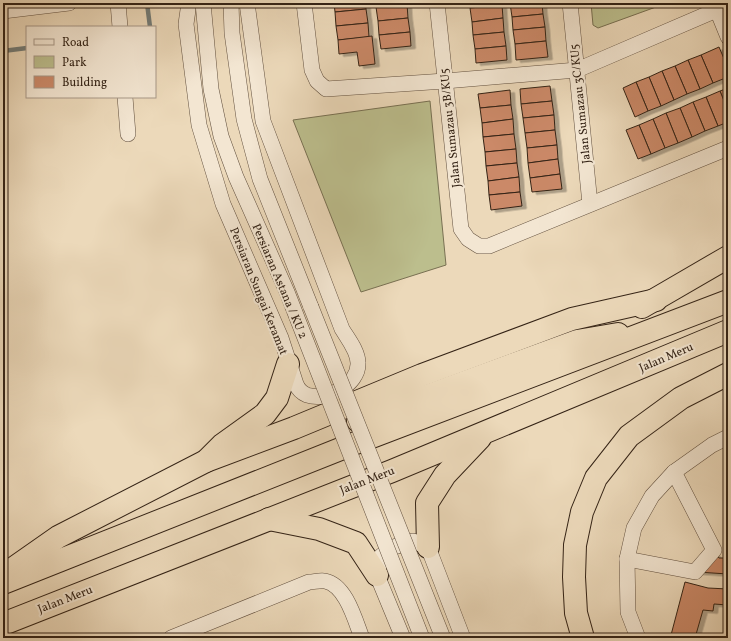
<svg xmlns="http://www.w3.org/2000/svg" width="731" height="641" font-family="Vollkorn,serif">
	<style>
		.green { fill: #bcbe8d; stroke: #787052 }
		.lines { fill: none; stroke-linecap: round; stroke-linejoin: round }
		.stream { stroke: #737c78; stroke-width: 4.5 }
		.building { fill: #cb8968; stroke: #342316; filter: url(#shadow) }
		.minor-casing { stroke: #62503f; stroke-width: 16 }
		.highway-casing { stroke: #342316; stroke-width: 24 }
		.minor { stroke: #f3e6d2; stroke-width: 15 }
		.highway { stroke: #ecd9ba; stroke-width: 22 }
		.minor-bridge-casing { stroke: #62503f; stroke-width: 16; stroke-linecap: butt }
		.minor-bridge { stroke: #f3e6d2; stroke-width: 15 }
		.labels { text-anchor: middle; stroke-width: 4; stroke-linejoin: round; paint-order: stroke }
		.street-label { font-size: 12px; fill: #342316; stroke: #f3e6d2 }
	</style>
	<defs>
		<filter id="shadow"><feDropShadow dx="4.5" dy="2.5" stdDeviation="0" flood-color="#0004"/></filter>
	</defs>
	<rect width="100%" height="100%" fill="#ecd9ba"/>
	<filter id="stains"><feTurbulence type="fractalNoise" baseFrequency=".005" numOctaves="4"/><feColorMatrix values="0 0 0 0 .2 0 0 0 0 .09 0 0 0 0 .02 0 0 0 .5 -.17"/></filter>
	<radialGradient id="worn" r=".72"><stop offset=".6" stop-color="#630" stop-opacity="0"/><stop offset="1" stop-color="#630" stop-opacity=".3"/></radialGradient>
	<g class="green">
		<path d="M 591,3 L 667,3 L 598,28 L 593,25 Z"/>
		<path d="M 430,101 L 446,265 L 361,292 L 293,120 Z"/>
	</g>
	<g class="lines">
		<g class="stream">
			<path d="M 147,3 L 150,27"/>
			<path d="M 3,51 L 27,48"/>
		</g>
	</g>
	<g class="building">
		<path d="M 334,3 L 366,3 L 366,9 L 335,12 Z"/>
		<path d="M 376,3 L 407,3 L 407,4 L 376,7 Z"/>
		<path d="M 470,3 L 501,3 L 502,5 L 470,8 Z"/>
		<path d="M 510,3 L 542,3 L 543,14 L 512,17 Z"/>
		<path d="M 407,4 L 408,18 L 378,21 L 376,7 Z"/>
		<path d="M 502,5 L 503,18 L 472,22 L 470,8 Z"/>
		<path d="M 366,9 L 368,23 L 336,26 L 335,12 Z"/>
		<path d="M 543,14 L 545,27 L 513,30 L 512,17 Z"/>
		<path d="M 408,18 L 410,32 L 379,35 L 378,21 Z"/>
		<path d="M 503,18 L 504,32 L 473,35 L 472,22 Z"/>
		<path d="M 368,23 L 369,37 L 338,40 L 336,26 Z"/>
		<path d="M 545,27 L 546,41 L 515,44 L 513,30 Z"/>
		<path d="M 410,32 L 411,46 L 381,49 L 379,35 Z"/>
		<path d="M 504,32 L 506,46 L 475,49 L 473,35 Z"/>
		<path d="M 372,36 L 375,64 L 359,66 L 357,52 L 339,54 L 338,40 Z"/>
		<path d="M 546,41 L 548,57 L 516,60 L 515,44 Z"/>
		<path d="M 506,46 L 507,60 L 476,63 L 475,49 Z"/>
		<path d="M 719,47 L 728,68 L 728,77 L 713,83 L 701,55 Z"/>
		<path d="M 701,55 L 713,83 L 700,89 L 688,60 Z"/>
		<path d="M 688,60 L 700,89 L 687,94 L 675,66 Z"/>
		<path d="M 675,66 L 687,94 L 674,100 L 662,71 Z"/>
		<path d="M 662,71 L 674,100 L 661,106 L 649,77 Z"/>
		<path d="M 649,77 L 661,106 L 648,111 L 636,82 Z"/>
		<path d="M 636,82 L 648,111 L 635,117 L 623,88 Z"/>
		<path d="M 550,86 L 552,101 L 521,104 L 520,89 Z"/>
		<path d="M 728,88 L 728,111 L 720,91 Z"/>
		<path d="M 510,90 L 511,105 L 480,108 L 478,94 Z"/>
		<path d="M 720,91 L 728,111 L 728,122 L 718,126 L 706,97 Z"/>
		<path d="M 706,97 L 718,126 L 705,131 L 693,102 Z"/>
		<path d="M 552,101 L 554,115 L 523,118 L 521,104 Z"/>
		<path d="M 693,102 L 705,131 L 692,137 L 680,108 Z"/>
		<path d="M 511,105 L 513,119 L 482,123 L 480,108 Z"/>
		<path d="M 680,108 L 692,137 L 678,143 L 666,113 Z"/>
		<path d="M 666,113 L 678,143 L 665,148 L 653,119 Z"/>
		<path d="M 554,115 L 555,130 L 525,133 L 523,118 Z"/>
		<path d="M 513,119 L 514,134 L 483,137 L 482,123 Z"/>
		<path d="M 653,119 L 665,148 L 651,154 L 639,125 Z"/>
		<path d="M 639,125 L 651,154 L 638,159 L 626,130 Z"/>
		<path d="M 555,130 L 557,145 L 527,148 L 525,133 Z"/>
		<path d="M 514,134 L 516,149 L 485,152 L 483,137 Z"/>
		<path d="M 557,145 L 558,159 L 528,163 L 527,148 Z"/>
		<path d="M 516,149 L 517,163 L 486,166 L 485,152 Z"/>
		<path d="M 558,159 L 560,174 L 530,178 L 528,163 Z"/>
		<path d="M 517,163 L 519,177 L 488,181 L 486,166 Z"/>
		<path d="M 560,174 L 562,189 L 532,192 L 530,178 Z"/>
		<path d="M 519,177 L 520,192 L 489,195 L 488,181 Z"/>
		<path d="M 520,192 L 522,206 L 491,210 L 489,195 Z"/>
		<path d="M 711,549 L 719,558 L 728,558 L 728,574 L 697,572 Z"/>
		<path d="M 685,582 L 708,588 L 728,589 L 728,605 L 714,604 L 713,611 L 703,610 L 695,638 L 683,638 L 671,635 Z"/>
	</g>
	<g class="lines">
		<defs>
			<g id="minor">
				<path d="M 118,3 L 120,27"/>
				<path d="M 189,3 L 186,24 L 199,125 L 223,204 L 281,338 L 296,384 C 298,389 302,393 307,395 C 326,402 359,385 358,363 C 358,351 348,339 342,329 L 263,121 L 247,3"/>
				<path d="M 231,3 L 232,33 L 244,119 L 260,179 L 311,307"/>
				<path d="M 304,3 L 312,70 L 317,81 L 326,89 L 445,81 L 577,70 L 728,5"/>
				<path d="M 437,3 L 461,229 L 468,239 L 479,246 L 489,246 L 728,148"/>
				<path d="M 570,3 L 590,204"/>
				<path d="M 717,10 L 728,37"/>
				<path d="M 3,11 L 69,3"/>
				<path d="M 125,97 L 128,134"/>
				<path d="M 627,559 L 695,572 L 714,550 L 674,472"/>
				<path d="M 171,638 L 309,582 C 314,582 320,580 325,581 C 346,585 355,620 362,638"/>
				<path d="M 403,638 L 377,575 L 381,556 L 394,547 L 413,541 L 428,547 L 463,638"/>
				<path d="M 638,638 L 628,612 L 627,559 L 634,528 L 652,496 L 674,472 L 712,445 L 728,437"/>
			</g>
			<g id="highway">
				<path d="M 642,307 L 728,257"/>
				<path d="M 358,421 L 577,341 L 618,334"/>
				<path d="M 206,461 L 294,428 L 422,375 L 572,319 L 656,300"/>
				<path d="M 269,519 L 319,529 L 356,543 L 377,575"/>
				<path d="M 428,547 L 427,503 L 445,475 L 480,438"/>
				<path d="M 8,572 L 58,537 L 206,461 L 222,445 L 265,414 L 277,398 L 288,364"/>
				<path d="M 3,583 L 353,444 L 728,301"/>
				<path d="M 3,624 L 392,471 L 728,331"/>
				<path d="M 583,638 L 576,613 L 574,577 L 575,545 L 582,512 L 596,478 L 629,436 L 681,398 L 728,374"/>
			</g>
		</defs>
		<use href="#minor" class="minor-casing"/>
		<use href="#highway" class="highway-casing"/>
		<use href="#minor" class="minor"/>
		<use href="#highway" class="highway"/>
		<defs>
			<g id="minor-bridge">
				<path d="M 203,3 L 211,89 L 221,136 L 236,177 L 287,292 L 422,638"/>
				<path d="M 311,307 L 443,638"/>
			</g>
		</defs>
		<use href="#minor-bridge" class="minor-bridge-casing"/>
		<use href="#minor-bridge" class="minor-bridge"/>
	</g>
	<g class="labels">
		<g class="street-label">
			<text transform="translate(580 104) rotate(-96)" y="4">Jalan Sumazau 3C/KU5</text>
			<text transform="translate(450 128) rotate(-96)" y="4">Jalan Sumazau 3B/KU5</text>
			<text transform="translate(280 281) rotate(67)" y="4">Persiaran Astana / KU 2</text>
			<text transform="translate(259 291) rotate(68)" y="4">Persiaran Sungai Keramat</text>
			<text transform="translate(666 357) rotate(-23)" y="4">Jalan Meru</text>
			<text transform="translate(367 480) rotate(-21)" y="4">Jalan Meru</text>
			<text transform="translate(65 599) rotate(-21)" y="4">Jalan Meru</text>
		</g>
	</g>
	<rect width="731" height="641" fill="none" stroke="#ecd9ba" stroke-width="16"/>
	<rect x="4" y="4" width="723" height="633" fill="none" stroke="#342316" stroke-width="2"/>
	<rect x="8" y="8" width="715" height="625" fill="none" stroke="#342316"/>
	<rect x="26" y="26" width="130" height="72" fill="#f3e6d2" stroke="#a79887"/>
	<rect x="34" y="39" width="20" height="6" fill="#f3e6d2" stroke="#a79887"/>
	<text x="62" y="46" font-size="12" fill="#342316">Road</text>
	<rect x="34" y="56" width="20" height="12" fill="#bcbe8d" stroke="#a79887"/>
	<text x="62" y="66" font-size="12" fill="#342316">Park</text>
	<rect x="34" y="76" width="20" height="12" fill="#cb8968" stroke="#a79887"/>
	<text x="62" y="86" font-size="12" fill="#342316">Building</text>
	<rect width="100%" height="100%" filter="url(#stains)"/>
	<rect width="100%" height="100%" fill="url(#worn)"/>
</svg>
